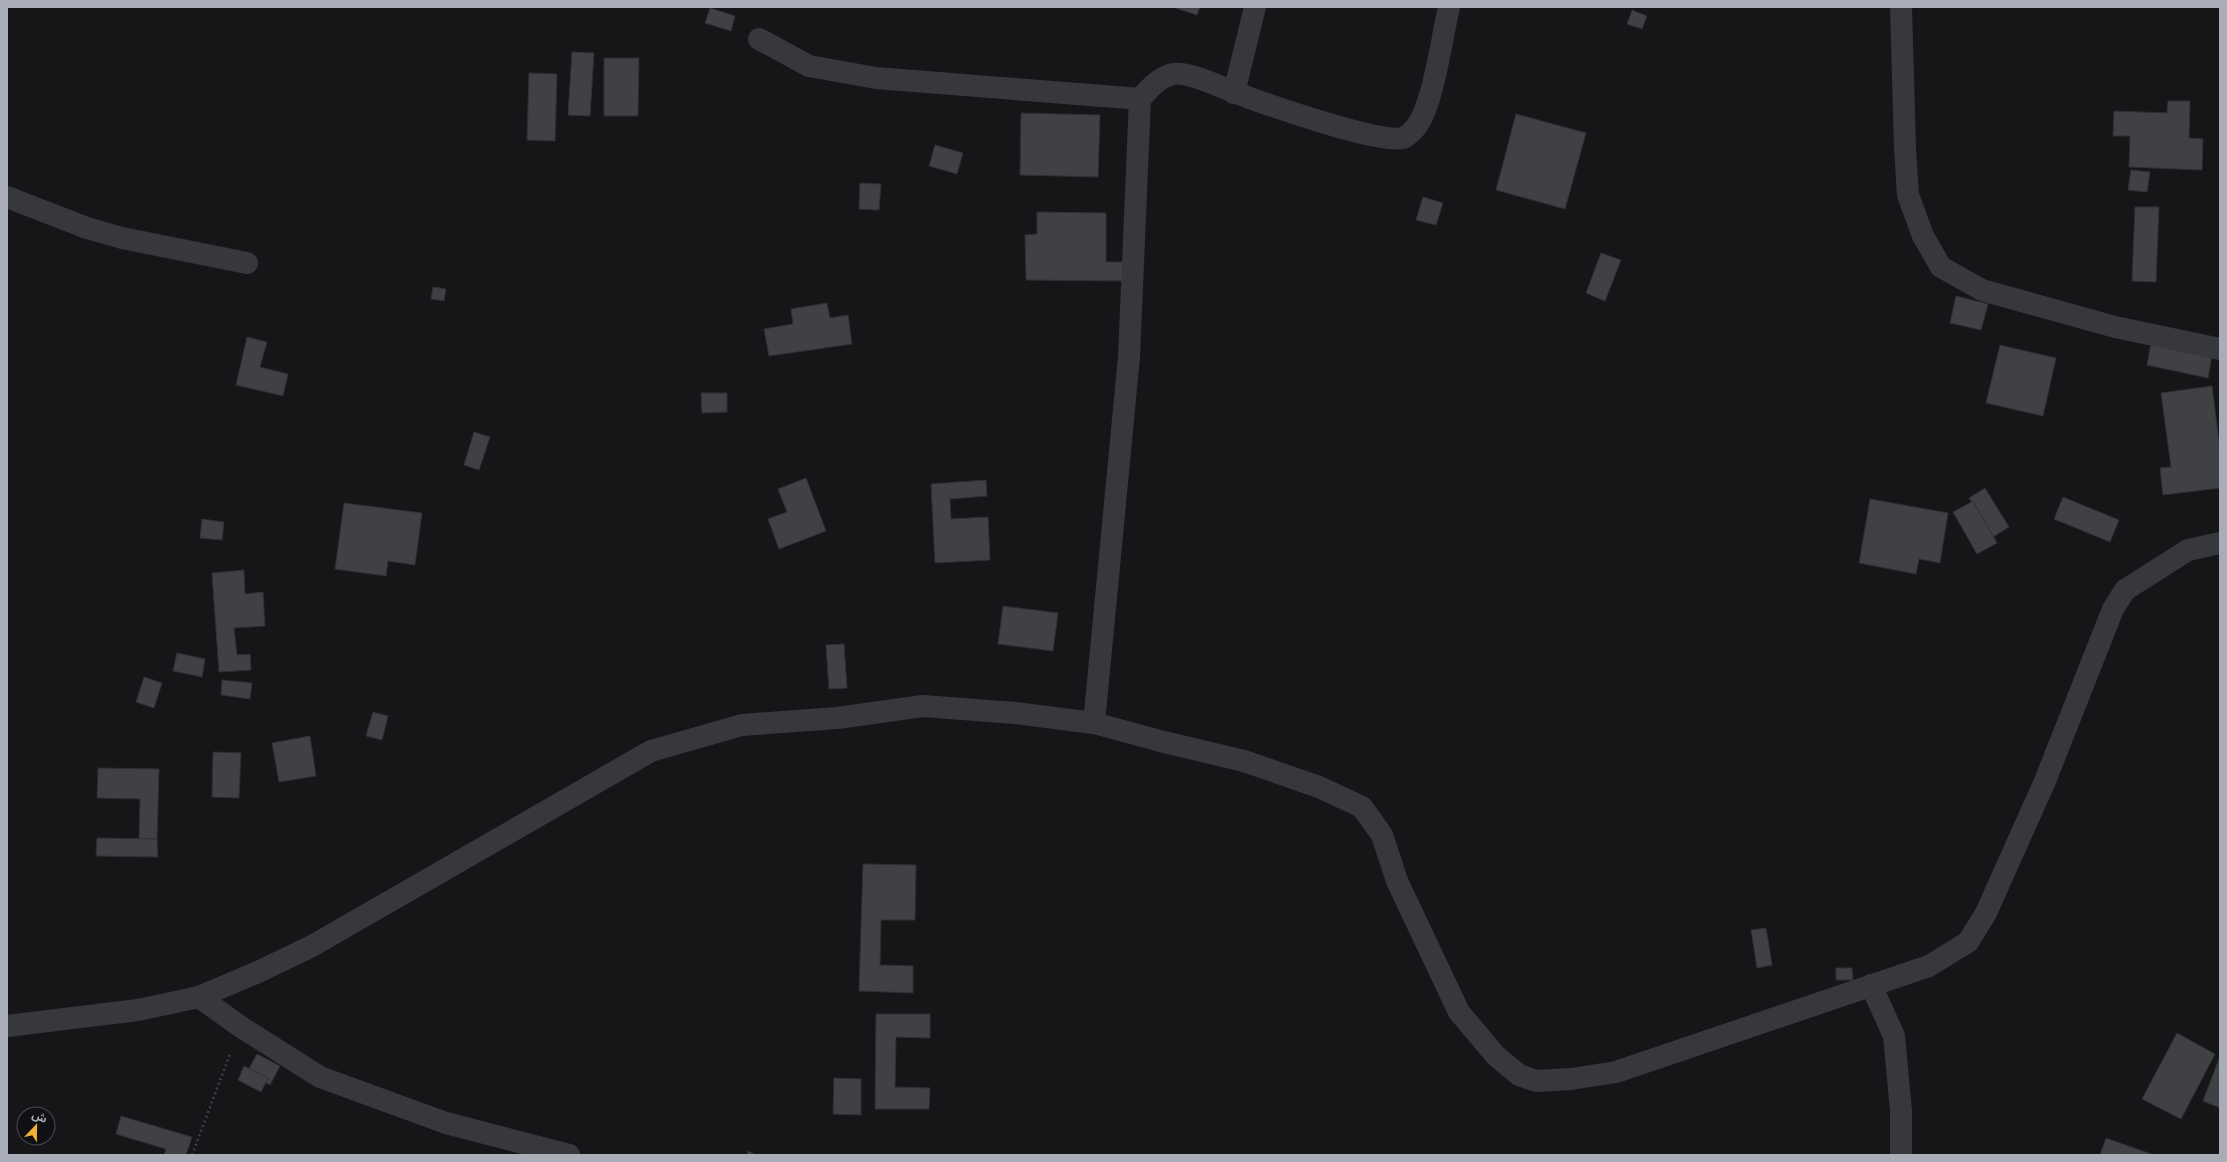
<svg xmlns="http://www.w3.org/2000/svg" width="2227" height="1162" font-family="'Titillium Web','Noto Sans Arabic',sans-serif">
	<style>
		.building { fill: #404145; stroke: #303034 }
		.lines { fill: none; stroke-linecap: round; stroke-linejoin: round }
		.path { stroke: #3d3f44; stroke-width: 2.5; stroke-dasharray: 2 3; stroke-linecap: butt }
		.minor { stroke: #37383d; stroke-width: 22 }
	</style>
	<rect width="100%" height="100%" fill="#161618"/>
	<g class="building">
		<path d="M 1172,7 L 1200,7 L 1197,15 Z"/>
		<path d="M 710,8 L 735,16 L 731,31 L 705,23 Z"/>
		<path d="M 1632,10 L 1647,16 L 1642,29 L 1627,24 Z"/>
		<path d="M 572,52 L 594,53 L 590,116 L 568,115 Z"/>
		<path d="M 604,58 L 639,58 L 638,116 L 604,116 Z"/>
		<path d="M 529,73 L 557,74 L 555,141 L 527,140 Z"/>
		<path d="M 2168,101 L 2190,101 L 2189,138 L 2203,139 L 2202,170 L 2129,167 L 2130,136 L 2113,136 L 2114,111 L 2167,113 Z"/>
		<path d="M 1021,113 L 1100,115 L 1098,177 L 1020,175 Z"/>
		<path d="M 1516,114 L 1586,133 L 1565,209 L 1496,190 Z"/>
		<path d="M 935,145 L 963,153 L 957,174 L 929,166 Z"/>
		<path d="M 2131,170 L 2150,172 L 2147,192 L 2128,190 Z"/>
		<path d="M 860,183 L 881,184 L 879,210 L 859,209 Z"/>
		<path d="M 1423,197 L 1443,203 L 1436,225 L 1416,220 Z"/>
		<path d="M 2135,207 L 2159,207 L 2156,282 L 2132,281 Z"/>
		<path d="M 1037,212 L 1106,213 L 1106,262 L 1128,262 L 1128,281 L 1026,280 L 1025,235 L 1037,234 Z"/>
		<path d="M 1601,253 L 1621,260 L 1605,301 L 1586,293 Z"/>
		<path d="M 433,287 L 446,289 L 444,301 L 431,299 Z"/>
		<path d="M 1956,296 L 1988,304 L 1981,330 L 1950,323 Z"/>
		<path d="M 827,303 L 830,318 L 848,315 L 852,344 L 769,356 L 764,329 L 793,324 L 791,309 Z"/>
		<path d="M 247,337 L 267,342 L 260,367 L 288,374 L 283,396 L 236,385 Z"/>
		<path d="M 2152,337 L 2213,349 L 2208,378 L 2147,365 Z"/>
		<path d="M 2000,345 L 2056,358 L 2043,416 L 1986,403 Z"/>
		<path d="M 2212,386 L 2220,450 L 2220,488 L 2163,495 L 2160,468 L 2171,467 L 2161,393 Z"/>
		<path d="M 701,393 L 727,393 L 727,412 L 702,413 Z"/>
		<path d="M 474,432 L 490,437 L 479,470 L 464,465 Z"/>
		<path d="M 806,478 L 826,531 L 779,549 L 768,519 L 787,512 L 778,489 Z"/>
		<path d="M 986,480 L 987,496 L 950,499 L 951,519 L 988,517 L 990,560 L 935,563 L 931,484 Z"/>
		<path d="M 1985,488 L 2009,527 L 1993,537 L 1969,498 Z"/>
		<path d="M 2063,497 L 2119,520 L 2110,542 L 2054,519 Z"/>
		<path d="M 1870,499 L 1948,513 L 1940,563 L 1919,559 L 1916,574 L 1859,563 Z"/>
		<path d="M 1973,501 L 1997,543 L 1977,554 L 1953,512 Z"/>
		<path d="M 344,503 L 422,513 L 415,565 L 388,561 L 386,576 L 335,569 Z"/>
		<path d="M 202,519 L 224,522 L 222,540 L 200,538 Z"/>
		<path d="M 244,570 L 245,594 L 263,592 L 265,626 L 234,628 L 237,655 L 250,654 L 251,670 L 219,672 L 212,573 Z"/>
		<path d="M 1003,606 L 1058,613 L 1053,651 L 998,644 Z"/>
		<path d="M 844,644 L 847,688 L 829,689 L 826,645 Z"/>
		<path d="M 177,653 L 205,659 L 202,677 L 173,671 Z"/>
		<path d="M 144,677 L 162,683 L 154,708 L 136,702 Z"/>
		<path d="M 222,680 L 252,683 L 250,699 L 221,695 Z"/>
		<path d="M 373,712 L 388,716 L 382,740 L 366,736 Z"/>
		<path d="M 310,736 L 316,776 L 279,782 L 272,743 Z"/>
		<path d="M 213,752 L 241,753 L 239,798 L 212,797 Z"/>
		<path d="M 98,768 L 159,769 L 157,840 L 139,839 L 140,799 L 97,798 Z"/>
		<path d="M 97,838 L 157,839 L 158,857 L 96,856 Z"/>
		<path d="M 863,864 L 916,865 L 915,920 L 881,920 L 880,965 L 913,966 L 913,993 L 859,991 Z"/>
		<path d="M 1766,928 L 1772,965 L 1757,968 L 1751,930 Z"/>
		<path d="M 1836,968 L 1852,968 L 1853,980 L 1836,980 Z"/>
		<path d="M 876,1014 L 930,1014 L 930,1038 L 896,1037 L 895,1087 L 930,1088 L 929,1109 L 875,1109 Z"/>
		<path d="M 2177,1033 L 2215,1054 L 2181,1119 L 2142,1099 Z"/>
		<path d="M 257,1054 L 280,1066 L 270,1085 L 247,1072 Z"/>
		<path d="M 2220,1056 L 2220,1108 L 2203,1101 Z"/>
		<path d="M 244,1066 L 268,1078 L 261,1092 L 238,1080 Z"/>
		<path d="M 834,1078 L 861,1079 L 861,1115 L 833,1114 Z"/>
		<path d="M 121,1116 L 192,1137 L 186,1155 L 164,1155 L 166,1149 L 116,1134 Z"/>
		<path d="M 2106,1138 L 2154,1155 L 2100,1155 Z"/>
		<path d="M 748,1151 L 756,1155 L 747,1155 Z"/>
	</g>
	<g class="lines">
		<path class="path" d="M 192,1155 L 230,1054"/>
		<g class="minor">
			<path d="M 1901,7 L 1905,149 L 1908,195 L 1923,236 L 1941,267 L 1982,290 L 2115,327 L 2220,349"/>
			<path d="M 759,39 L 809,66 L 876,78 L 1140,99"/>
			<path d="M 1234,93 L 1255,7"/>
			<path d="M 7,197 L 87,228 L 122,238 L 247,263"/>
			<path d="M 1094,723 L 1129,357 L 1140,99 C 1149,89 1159,77 1173,74 C 1188,71 1220,87 1234,92 C 1262,103 1379,144 1403,138 C 1407,137 1416,128 1418,124 C 1434,100 1442,37 1449,7"/>
			<path d="M 1871,985 L 1894,1036 L 1901,1111 L 1901,1155"/>
			<path d="M 199,997 L 241,1027 L 320,1077 L 446,1123 L 569,1155"/>
			<path d="M 7,1026 L 138,1010 L 199,997 L 258,972 L 312,946 L 651,751 L 742,725 L 837,718 L 923,706 L 1015,713 L 1094,723 L 1164,742 L 1244,761 L 1319,787 L 1362,807 L 1382,835 L 1397,881 L 1459,1012 L 1496,1056 L 1519,1075 L 1536,1081 L 1571,1079 L 1616,1072 L 1929,966 L 1968,942 L 1986,913 L 2045,781 L 2113,609 L 2125,590 L 2188,550 L 2220,543"/>
		</g>
	</g>
	<rect width="2227" height="1162" fill="none" stroke="#a8adb8" stroke-width="16"/>
	<g transform="translate(36 1126) rotate(22)"><circle r="19" fill="#111113" stroke="#4d4f55"/>
	<path d="M0-3L7 15L0 10L-7 15Z" fill="#f2b134"/>
	<text y="-6" font-size="11" font-weight="bold" text-anchor="middle" fill="#a8adb8">ش</text>
	</g>
</svg>
